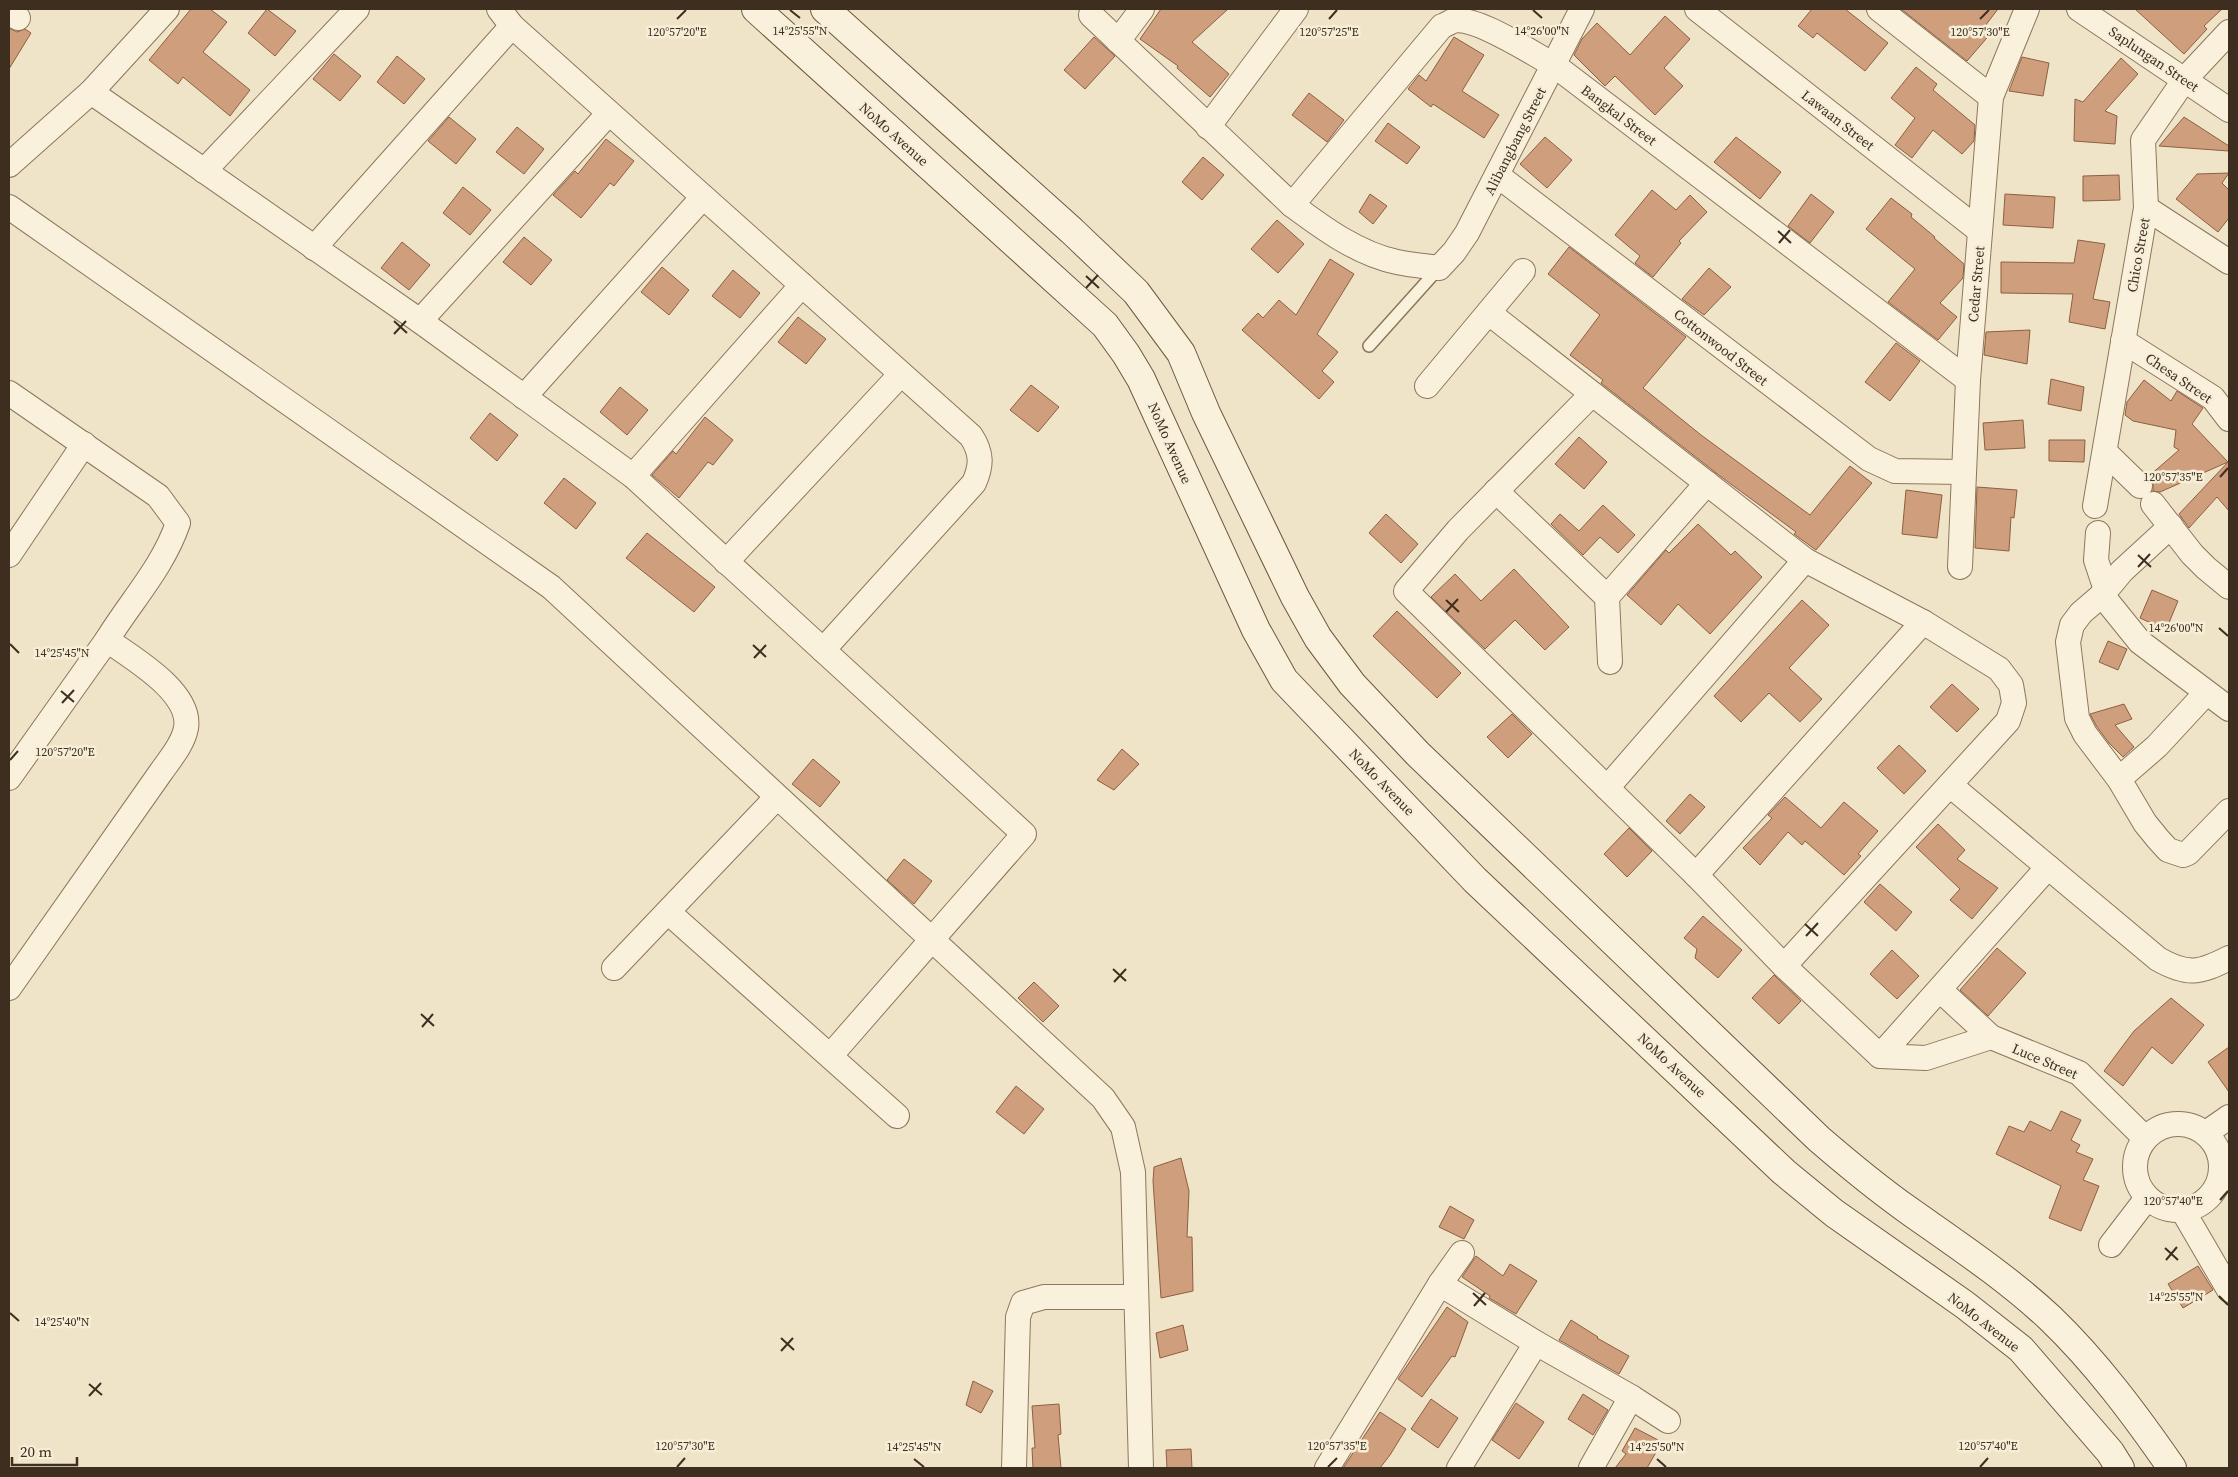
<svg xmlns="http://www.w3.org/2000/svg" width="2238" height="1477" font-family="'Source Serif 4',serif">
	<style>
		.building { fill: #cf9f7d; stroke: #8d5f41 }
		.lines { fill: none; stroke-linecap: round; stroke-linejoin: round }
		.service-casing { stroke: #8d765c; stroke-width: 14 }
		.minor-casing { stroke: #8d765c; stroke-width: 26 }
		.secondary-casing { stroke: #6f573f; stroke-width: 30 }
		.service { stroke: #faf1dc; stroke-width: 11 }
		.minor { stroke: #faf1dc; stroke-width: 24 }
		.secondary { stroke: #faf1dc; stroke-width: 28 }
		.ticks { fill: none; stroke: #3d2e20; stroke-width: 2 }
		.labels { text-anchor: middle; stroke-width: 5; stroke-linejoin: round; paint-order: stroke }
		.street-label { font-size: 14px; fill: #3d2e20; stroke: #f7eed8 }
		.ticks-label { font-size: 12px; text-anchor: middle; fill: #3d2e20; stroke: #f7eed8; stroke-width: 5; stroke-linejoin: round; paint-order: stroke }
	</style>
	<rect width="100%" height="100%" fill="#f0e4c8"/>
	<g class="building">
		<path d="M 191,9 L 210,9 L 227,22 L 203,52 L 250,90 L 230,116 L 183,77 L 178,84 L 149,60 Z"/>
		<path d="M 267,9 L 296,31 L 275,56 L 248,33 Z"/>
		<path d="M 1161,9 L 1228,9 L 1192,42 L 1229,74 L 1210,97 L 1177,68 L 1178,66 L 1140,39 Z"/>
		<path d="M 1812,9 L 1845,9 L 1888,43 L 1865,71 L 1817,33 L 1813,38 L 1798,26 Z"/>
		<path d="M 1901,9 L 1998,9 L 1985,26 L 1992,32 L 1967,61 Z"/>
		<path d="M 2135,9 L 2222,9 L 2204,26 L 2207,29 L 2184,54 Z"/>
		<path d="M 1665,16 L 1690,39 L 1664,68 L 1683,86 L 1655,115 L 1615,76 L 1605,86 L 1574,55 L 1582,39 L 1597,23 L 1630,55 Z"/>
		<path d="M 9,28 L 17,32 L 25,29 L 31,33 L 9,69 Z"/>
		<path d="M 1094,37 L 1115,56 L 1085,89 L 1064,70 Z"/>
		<path d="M 1454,37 L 1484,55 L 1462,91 L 1499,115 L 1484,138 L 1433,104 L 1431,107 L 1408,89 L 1419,75 L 1426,81 Z"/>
		<path d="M 334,54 L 361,76 L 340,101 L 313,79 Z"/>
		<path d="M 397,56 L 425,79 L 404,104 L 377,82 Z"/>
		<path d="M 2022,57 L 2049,63 L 2043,96 L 2009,91 Z"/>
		<path d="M 2121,58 L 2138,74 L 2105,111 L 2117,116 L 2115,144 L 2074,141 L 2075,99 L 2083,102 Z"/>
		<path d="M 1916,67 L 1937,84 L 1933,90 L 1975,125 L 1974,141 L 1962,154 L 1933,130 L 1912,158 L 1895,145 L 1915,118 L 1891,98 Z"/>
		<path d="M 1309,93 L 1344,120 L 1327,142 L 1292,115 Z"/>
		<path d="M 449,117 L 476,139 L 456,164 L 428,141 Z"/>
		<path d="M 2184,117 L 2229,146 L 2229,151 L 2159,146 Z"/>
		<path d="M 1388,123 L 1420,147 L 1407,164 L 1375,141 Z"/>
		<path d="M 517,127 L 544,149 L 524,174 L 496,152 Z"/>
		<path d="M 1545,137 L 1572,160 L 1547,188 L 1520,164 Z"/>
		<path d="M 1736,137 L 1781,172 L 1760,199 L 1714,162 Z"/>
		<path d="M 606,139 L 634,161 L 614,186 L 610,183 L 581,218 L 553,195 L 575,171 L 578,174 Z"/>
		<path d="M 1203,157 L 1224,175 L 1202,200 L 1182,182 Z"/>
		<path d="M 2229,173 L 2222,183 L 2229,190 L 2229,218 L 2218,232 L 2176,199 L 2197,174 Z"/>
		<path d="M 2119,175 L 2120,200 L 2083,201 L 2083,176 Z"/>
		<path d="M 463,187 L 491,210 L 470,235 L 443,213 Z"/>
		<path d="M 1652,190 L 1676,210 L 1690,195 L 1707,212 L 1679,241 L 1681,243 L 1653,277 L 1635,263 L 1640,256 L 1615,235 Z"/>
		<path d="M 1370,194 L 1387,206 L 1373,224 L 1359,212 Z"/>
		<path d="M 1811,194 L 1834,212 L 1810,243 L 1788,226 Z"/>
		<path d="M 2005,194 L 2055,197 L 2053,228 L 2003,225 Z"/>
		<path d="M 1891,198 L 1912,214 L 1911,217 L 1935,237 L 1934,238 L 1964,264 L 1963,278 L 1940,303 L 1957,317 L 1938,340 L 1888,302 L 1915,269 L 1866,229 Z"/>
		<path d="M 1277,220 L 1304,244 L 1278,273 L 1251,249 Z"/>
		<path d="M 524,237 L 552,260 L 531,285 L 503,262 Z"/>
		<path d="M 2078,240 L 2105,244 L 2093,299 L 2110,302 L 2105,329 L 2069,322 L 2073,294 L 2001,293 L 2001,262 L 2074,263 Z"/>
		<path d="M 402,242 L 430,265 L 409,290 L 381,268 Z"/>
		<path d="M 1569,247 L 1686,337 L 1643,388 L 1701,435 L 1810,515 L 1850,466 L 1872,483 L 1816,550 L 1794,534 L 1796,532 L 1720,476 L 1601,383 L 1603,380 L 1570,355 L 1600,315 L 1548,274 Z"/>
		<path d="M 1330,259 L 1354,274 L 1317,334 L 1338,352 L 1322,371 L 1334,382 L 1319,399 L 1242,330 L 1258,313 L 1263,318 L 1279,300 L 1296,315 Z"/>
		<path d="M 662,267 L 689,290 L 669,315 L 641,292 Z"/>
		<path d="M 1709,268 L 1731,287 L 1704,315 L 1682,299 Z"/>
		<path d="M 733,270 L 760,293 L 740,318 L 712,296 Z"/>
		<path d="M 798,317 L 826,339 L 806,364 L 778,342 Z"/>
		<path d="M 2030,330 L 2027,364 L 1984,355 L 1986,332 Z"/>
		<path d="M 1896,343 L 1920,361 L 1890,401 L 1865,382 Z"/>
		<path d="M 2051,379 L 2084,387 L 2081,411 L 2048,404 Z"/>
		<path d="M 2144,380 L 2171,401 L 2177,391 L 2203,408 L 2192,424 L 2228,462 L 2160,492 L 2153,491 L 2153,483 L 2149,476 L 2179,450 L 2174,447 L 2176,430 L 2133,421 L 2125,415 L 2127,402 Z"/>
		<path d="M 1031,385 L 1059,407 L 1038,432 L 1010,410 Z"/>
		<path d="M 620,387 L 648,410 L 627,435 L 600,412 Z"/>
		<path d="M 490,413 L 518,435 L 497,461 L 470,438 Z"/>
		<path d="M 705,417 L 733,440 L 713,465 L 708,462 L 679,498 L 652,475 L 673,451 L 676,454 Z"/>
		<path d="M 2023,420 L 2025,448 L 1985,450 L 1983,423 Z"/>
		<path d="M 1579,437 L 1607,462 L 1584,489 L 1555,464 Z"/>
		<path d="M 2049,440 L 2085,440 L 2084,462 L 2049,461 Z"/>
		<path d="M 2229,461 L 2229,511 L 2217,497 L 2189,528 L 2179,514 Z"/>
		<path d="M 564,478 L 596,503 L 576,529 L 544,503 Z"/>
		<path d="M 1977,487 L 2017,490 L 2014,518 L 2011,517 L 2009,551 L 1975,548 Z"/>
		<path d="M 1906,490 L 1942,495 L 1937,538 L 1902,534 Z"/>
		<path d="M 1603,505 L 1635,535 L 1618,553 L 1600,537 L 1583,555 L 1551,524 L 1560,514 L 1579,531 Z"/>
		<path d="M 1386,514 L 1418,544 L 1401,563 L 1369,533 Z"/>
		<path d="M 1698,524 L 1731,555 L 1735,551 L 1762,577 L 1710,634 L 1678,604 L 1661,625 L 1627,595 L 1666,550 L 1669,553 Z"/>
		<path d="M 647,533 L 715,587 L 694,612 L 626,558 Z"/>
		<path d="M 1514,569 L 1569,627 L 1545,650 L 1515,620 L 1485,649 L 1431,597 L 1455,574 L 1481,601 Z"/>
		<path d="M 2152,590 L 2178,601 L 2166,630 L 2140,618 Z"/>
		<path d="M 1802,600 L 1829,625 L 1789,668 L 1822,699 L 1800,722 L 1769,693 L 1741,722 L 1714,696 Z"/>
		<path d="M 1397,611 L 1461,673 L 1437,698 L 1373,636 Z"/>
		<path d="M 2108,641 L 2127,649 L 2118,670 L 2099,662 Z"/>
		<path d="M 1952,684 L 1979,709 L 1957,732 L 1930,707 Z"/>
		<path d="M 2124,704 L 2132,719 L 2115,725 L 2134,747 L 2123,757 L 2109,743 L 2097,727 L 2090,714 Z"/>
		<path d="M 1512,714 L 1532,734 L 1508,758 L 1487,737 Z"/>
		<path d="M 1899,745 L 1926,771 L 1904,794 L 1877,768 Z"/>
		<path d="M 1122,749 L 1139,764 L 1114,790 L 1097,780 Z"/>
		<path d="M 813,759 L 840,782 L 820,807 L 792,784 Z"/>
		<path d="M 1690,794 L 1705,807 L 1680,834 L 1666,821 Z"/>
		<path d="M 1785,797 L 1821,828 L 1844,802 L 1878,831 L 1858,854 L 1861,856 L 1844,875 L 1805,841 L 1802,845 L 1788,832 L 1760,865 L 1743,848 L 1772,818 L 1768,815 Z"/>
		<path d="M 1938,824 L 1965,850 L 1957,859 L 1998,888 L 1972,919 L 1950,900 L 1960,889 L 1916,847 Z"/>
		<path d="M 1629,828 L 1652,851 L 1627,877 L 1604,854 Z"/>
		<path d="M 904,859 L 932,881 L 914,904 L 887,880 Z"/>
		<path d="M 1880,884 L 1912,912 L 1896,931 L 1864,902 Z"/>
		<path d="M 1703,916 L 1742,950 L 1718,978 L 1695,958 L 1697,949 L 1684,938 Z"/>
		<path d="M 1997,948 L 2026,973 L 1988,1016 L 1960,990 Z"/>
		<path d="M 1892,950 L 1919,976 L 1897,999 L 1870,974 Z"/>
		<path d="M 1774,975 L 1801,1001 L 1779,1024 L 1752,998 Z"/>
		<path d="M 1034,982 L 1059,1006 L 1043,1022 L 1018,998 Z"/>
		<path d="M 2171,998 L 2204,1025 L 2172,1064 L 2152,1047 L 2123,1086 L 2104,1071 L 2134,1031 Z"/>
		<path d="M 2229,1047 L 2229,1092 L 2208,1062 Z"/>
		<path d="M 1016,1086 L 1044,1109 L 1024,1134 L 996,1112 Z"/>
		<path d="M 2061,1111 L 2081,1120 L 2071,1140 L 2080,1145 L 2076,1152 L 2093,1159 L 2083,1180 L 2099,1186 L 2081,1231 L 2049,1218 L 2061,1186 L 1996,1154 L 2009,1126 L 2024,1132 L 2030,1121 L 2051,1131 Z"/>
		<path d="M 1181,1158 L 1189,1191 L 1187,1237 L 1192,1237 L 1193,1291 L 1161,1298 L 1153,1181 L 1154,1167 Z"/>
		<path d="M 1450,1206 L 1474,1220 L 1464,1239 L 1439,1227 Z"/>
		<path d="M 1476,1256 L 1503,1276 L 1510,1264 L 1537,1281 L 1516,1314 L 1489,1298 L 1490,1296 L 1462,1277 Z"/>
		<path d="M 2198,1266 L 2213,1290 L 2183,1308 L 2168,1284 Z"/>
		<path d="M 1447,1307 L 1468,1322 L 1455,1357 L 1452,1356 L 1422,1397 L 1398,1379 Z"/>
		<path d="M 1571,1320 L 1598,1337 L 1597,1338 L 1629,1356 L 1619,1374 L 1559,1340 Z"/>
		<path d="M 1183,1325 L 1188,1350 L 1160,1358 L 1156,1333 Z"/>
		<path d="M 973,1381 L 993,1391 L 981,1413 L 966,1405 Z"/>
		<path d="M 1583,1394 L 1608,1410 L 1593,1435 L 1568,1419 Z"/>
		<path d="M 1431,1399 L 1458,1418 L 1438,1448 L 1411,1429 Z"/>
		<path d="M 1516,1403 L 1544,1422 L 1519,1459 L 1492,1440 Z"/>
		<path d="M 1059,1404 L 1061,1434 L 1058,1435 L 1061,1468 L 1033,1468 L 1032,1448 L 1035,1448 L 1032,1406 Z"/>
		<path d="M 1380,1412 L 1406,1429 L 1390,1455 L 1380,1468 L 1343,1468 Z"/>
		<path d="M 1635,1428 L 1662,1442 L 1647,1468 L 1615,1468 L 1626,1454 L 1622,1451 Z"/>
		<path d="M 1191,1449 L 1192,1468 L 1167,1468 L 1166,1450 Z"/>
	</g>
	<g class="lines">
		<defs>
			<path id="service" d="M 1369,346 L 1439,268"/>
			<g id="minor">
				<path d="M 499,9 L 512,26 L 971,436 C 982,453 982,465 974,483 L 823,650"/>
				<path d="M 1697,9 L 1980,231"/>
				<path d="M 1879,9 L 1991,97"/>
				<path d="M 2079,9 L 2229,110"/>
				<path d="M 9,12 L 18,18"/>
				<path d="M 1091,15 L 1292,205 C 1323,228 1358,254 1397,262 C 1411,265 1425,266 1439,268 L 1454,252 L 1467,233 L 1582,9"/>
				<path d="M 1118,41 L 1142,9"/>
				<path d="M 91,92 L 420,321 L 633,476 L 1024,834 L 831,1055"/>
				<path d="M 1208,127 L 1296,9"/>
				<path d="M 9,165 L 91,92 L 167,9"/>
				<path d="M 204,171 L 357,9"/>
				<path d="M 1497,175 L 1869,459 L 1895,471 L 1963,472"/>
				<path d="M 1292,205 L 1442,26 C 1446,25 1450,22 1453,21 C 1475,15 1533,54 1554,65 L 1968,380"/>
				<path d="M 9,207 L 551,587 L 1103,1098 L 1123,1127 L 1133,1172 L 1141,1468"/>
				<path d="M 2146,208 L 2229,262"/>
				<path d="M 314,248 L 512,26"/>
				<path d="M 1489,313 L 1805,560 L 1923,622 L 1999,669 L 2011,685 L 2014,703 L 2008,721 L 1784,966"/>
				<path d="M 420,321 L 609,113"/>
				<path d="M 2123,341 L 2213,398 L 2229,419"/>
				<path d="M 1427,386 L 1523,271"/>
				<path d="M 9,393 L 158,496 L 178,523 C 163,567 131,601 107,640 C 132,658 192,692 186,728 C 183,744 170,759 161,772 L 9,988"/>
				<path d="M 1592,394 L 1458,530 L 1406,591 L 1696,875 L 1784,966 L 1880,1056 L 1926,1058 L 1991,1037"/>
				<path d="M 524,397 L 703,197"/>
				<path d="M 2105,452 L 2140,486"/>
				<path d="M 633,476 L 802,285"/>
				<path d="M 1496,491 L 1607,597"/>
				<path d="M 2153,504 L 2192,554 L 2206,568 L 2229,587"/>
				<path d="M 2095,506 L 2146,208 L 2143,140 L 2185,79 L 2229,32"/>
				<path d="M 2171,526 L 2122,571 L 2102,595 L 2081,613 L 2072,625 L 2068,642 L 2077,718 L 2085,734 L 2119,779 L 2145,823 L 2158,839 L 2168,850 L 2183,855 L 2188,853 L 2229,811"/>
				<path d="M 2098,533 L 2096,560 L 2106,590"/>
				<path d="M 9,555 L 84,444"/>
				<path d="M 726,562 L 901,374"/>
				<path d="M 1960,567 L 1968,380 L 1991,97 L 2027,9"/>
				<path d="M 2102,595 L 2140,642 L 2229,709"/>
				<path d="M 1610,662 L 1607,597 L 1707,483"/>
				<path d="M 9,778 L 107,640"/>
				<path d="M 2119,779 L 2157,746 L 2206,693"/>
				<path d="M 1950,785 L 2048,867"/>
				<path d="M 1607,788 L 1805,560"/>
				<path d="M 1696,875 L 1923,622"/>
				<path d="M 668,912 L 897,1116"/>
				<path d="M 614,968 L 777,797"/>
				<path d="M 1940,990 L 1991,1037 L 2079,1073 L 2145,1138"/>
				<path d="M 1880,1056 L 2048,867 L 2158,959 C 2188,976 2200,973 2229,958"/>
				<circle cx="2178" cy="1167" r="43"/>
				<path d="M 2206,1133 L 2229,1117"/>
				<path d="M 2183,1211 L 2229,1290"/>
				<path d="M 2111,1245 L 2147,1198"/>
				<path d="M 1440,1284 L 1536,1343 L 1631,1397 L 1668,1421"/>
				<path d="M 1014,1468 L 1018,1317 L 1023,1303 L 1044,1297 L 1136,1297"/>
				<path d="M 1327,1468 L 1440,1284 L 1462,1253"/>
				<path d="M 1459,1468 L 1536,1343"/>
				<path d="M 1591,1468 L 1631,1397"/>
			</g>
			<g id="secondary">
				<path d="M 756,9 L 1105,325 L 1126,354 L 1141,379 L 1256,630 L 1284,680 L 1475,880 L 1784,1172 L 1834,1213 L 1965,1305 L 2021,1349 L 2110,1452 L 2120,1468"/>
				<path d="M 825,9 L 1072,231 L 1136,292 L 1181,353 L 1206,413 L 1295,597 L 1318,638 L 1352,684 L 1418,754 L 1819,1139 C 1848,1164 1877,1188 1908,1210 C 1956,1244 2006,1277 2050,1318 C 2096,1362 2136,1416 2172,1468"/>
			</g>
		</defs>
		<use href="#service" class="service-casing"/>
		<use href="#minor" class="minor-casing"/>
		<use href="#secondary" class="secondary-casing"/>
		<use href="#service" class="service"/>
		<use href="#minor" class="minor"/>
		<use href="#secondary" class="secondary"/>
	</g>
	<path class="ticks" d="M 790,10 L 800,18M 1533,10 L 1542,18M 677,19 L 686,10M 1329,19 L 1337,10M 1980,19 L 1989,10M 1778,231 L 1791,243M 1779,243 L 1790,230M 1086,276 L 1099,288M 1086,288 L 1098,275M 394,321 L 407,333M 394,334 L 406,321M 2220,477 L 2228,468M 2138,555 L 2151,567M 2138,567 L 2150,554M 1446,600 L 1459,612M 1446,612 L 1458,599M 2219,628 L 2228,636M 10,644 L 19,653M 753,645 L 766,657M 754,658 L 766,645M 61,691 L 74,702M 62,703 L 74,690M 10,760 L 18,751M 1805,924 L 1818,936M 1806,936 L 1818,923M 1113,969 L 1126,981M 1114,982 L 1126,969M 421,1014 L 434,1026M 422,1027 L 433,1014M 2220,1200 L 2228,1191M 2165,1248 L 2178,1260M 2166,1260 L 2177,1247M 1473,1293 L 1486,1305M 2219,1296 L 2228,1305M 1474,1306 L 1485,1293M 10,1313 L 19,1321M 781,1338 L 794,1350M 781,1351 L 793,1338M 89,1384 L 102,1395M 89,1396 L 101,1383M 914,1459 L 924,1467M 1657,1459 L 1666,1467M 677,1467 L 685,1458M 1328,1467 L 1337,1458M 1980,1467 L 1988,1458"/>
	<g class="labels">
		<g class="street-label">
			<text transform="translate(2154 59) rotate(34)" y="5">Saplungan Street</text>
			<text transform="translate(1619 115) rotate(37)" y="5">Bangkal Street</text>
			<text transform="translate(1838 120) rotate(38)" y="5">Lawaan Street</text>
			<text transform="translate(894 134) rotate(42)" y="5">NoMo Avenue</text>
			<text transform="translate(1515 141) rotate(-63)" y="5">Alibangbang Street</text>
			<text transform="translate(2138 255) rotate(-80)" y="5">Chico Street</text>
			<text transform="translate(1976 284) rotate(-85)" y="5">Cedar Street</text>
			<text transform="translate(1721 347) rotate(38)" y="5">Cottonwood Street</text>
			<text transform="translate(2179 378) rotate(34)" y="5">Chesa Street</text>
			<text transform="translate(1170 443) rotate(66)" y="5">NoMo Avenue</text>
			<text transform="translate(1382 782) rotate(46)" y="5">NoMo Avenue</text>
			<text transform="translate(2045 1061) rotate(23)" y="5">Luce Street</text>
			<text transform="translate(1672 1065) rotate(43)" y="5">NoMo Avenue</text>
			<text transform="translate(1984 1322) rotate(38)" y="5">NoMo Avenue</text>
		</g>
	</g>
	<g class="ticks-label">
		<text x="800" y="35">14°25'55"N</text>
		<text x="1542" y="35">14°26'00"N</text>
		<text x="677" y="36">120°57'20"E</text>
		<text x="1329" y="36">120°57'25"E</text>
		<text x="1980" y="36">120°57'30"E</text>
		<text x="2173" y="481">120°57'35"E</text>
		<text x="2176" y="632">14°26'00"N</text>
		<text x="62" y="657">14°25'45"N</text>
		<text x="65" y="756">120°57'20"E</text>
		<text x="2173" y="1205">120°57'40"E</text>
		<text x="2176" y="1301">14°25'55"N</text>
		<text x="62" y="1326">14°25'40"N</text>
		<text x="685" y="1450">120°57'30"E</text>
		<text x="1337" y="1450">120°57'35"E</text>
		<text x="1988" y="1450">120°57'40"E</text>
		<text x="914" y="1451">14°25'45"N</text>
		<text x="1657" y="1451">14°25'50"N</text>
	</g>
	<rect width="2238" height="1477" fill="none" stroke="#3d2e20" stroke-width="20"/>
	<path d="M12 1457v8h65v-8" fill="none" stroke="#3d2e20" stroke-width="2.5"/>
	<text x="20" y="1457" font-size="15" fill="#3d2e20" stroke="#f7eed8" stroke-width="4" paint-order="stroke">20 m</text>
</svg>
